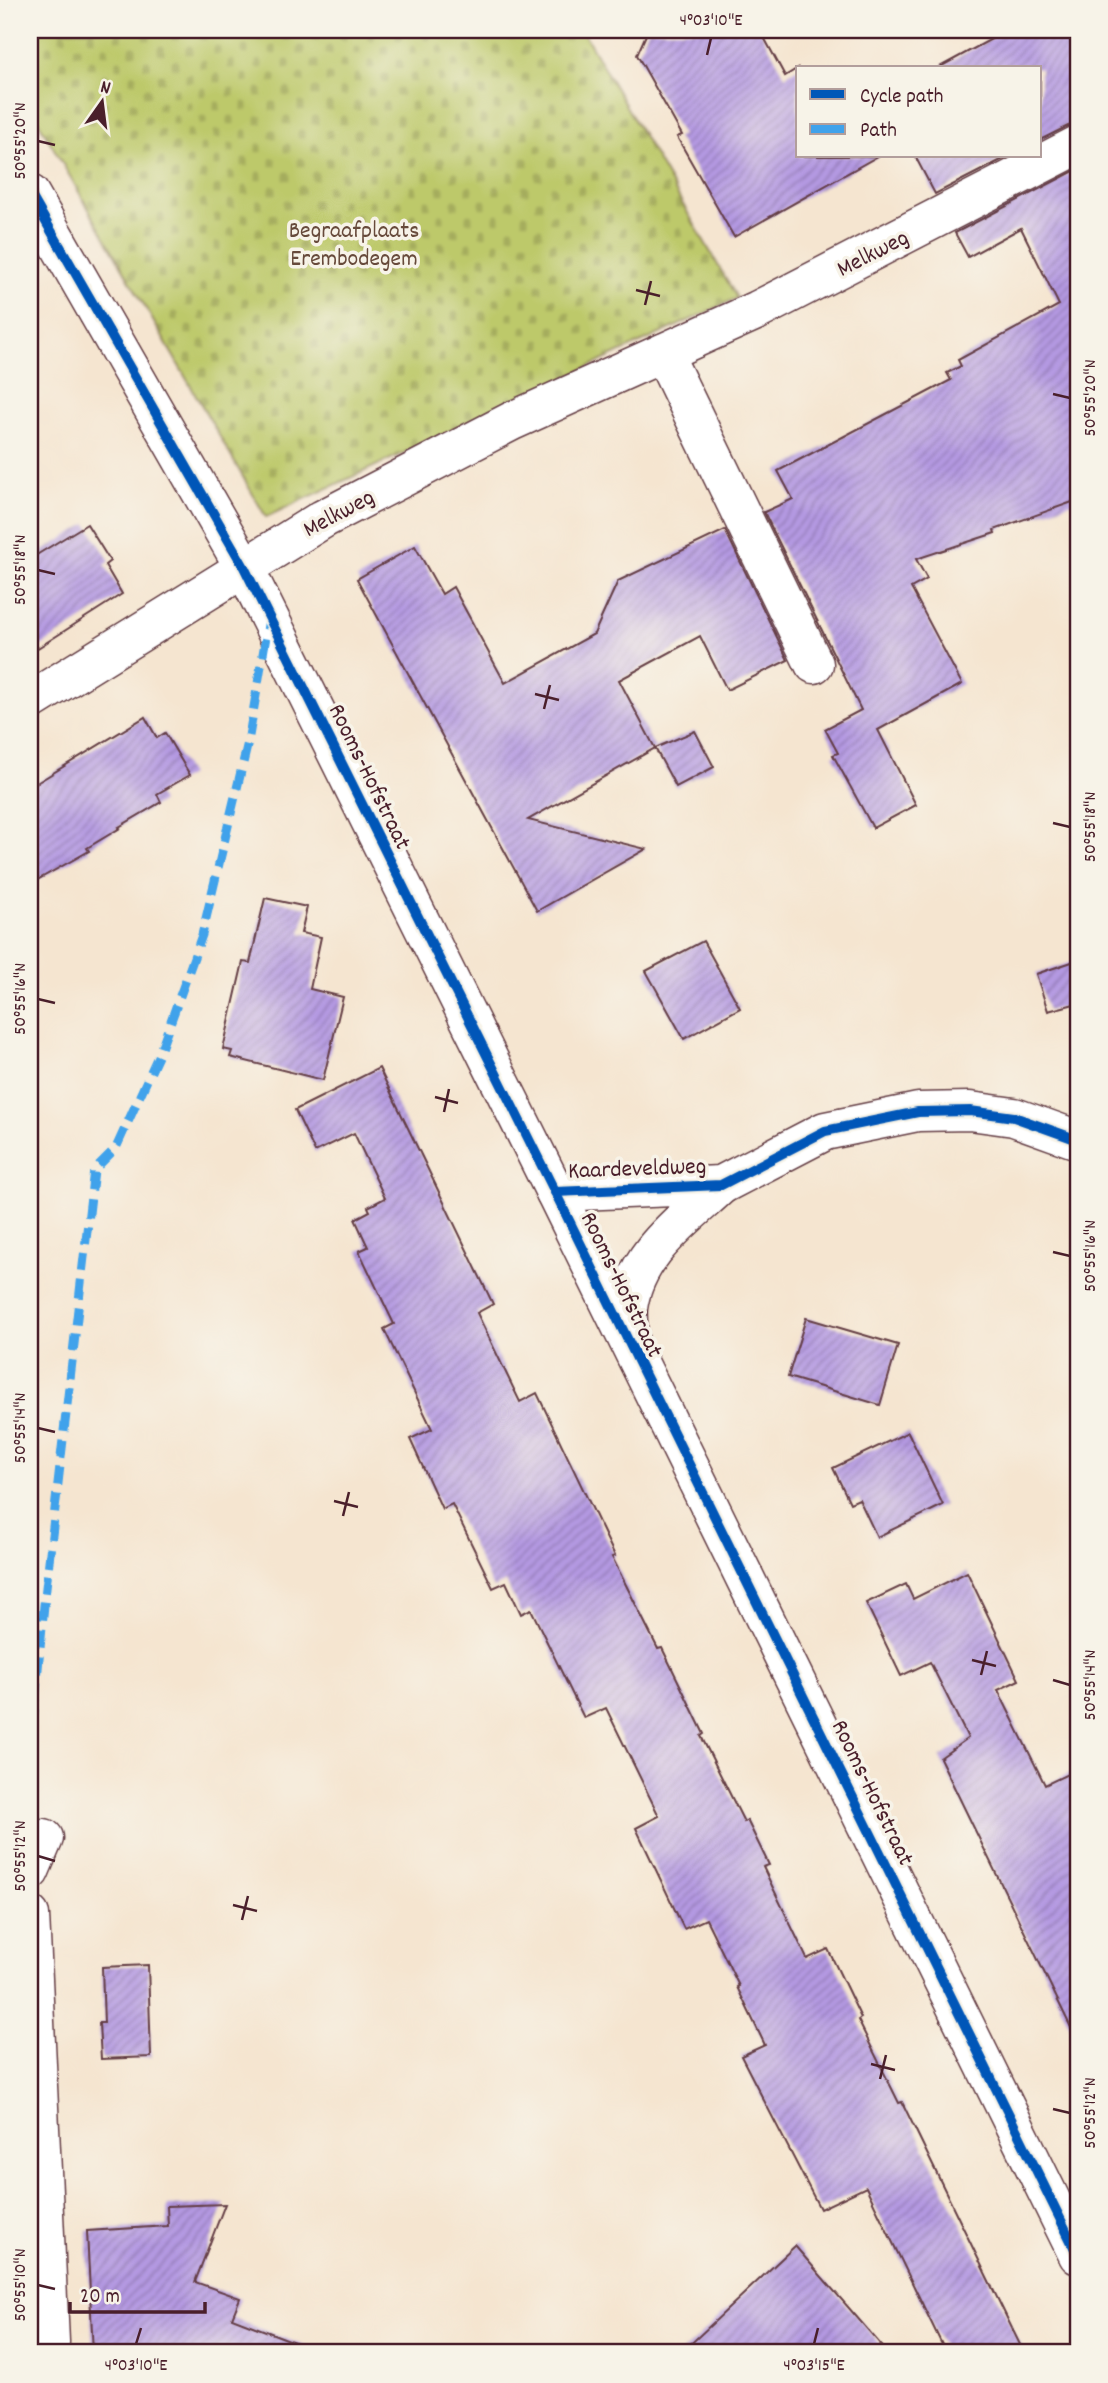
<svg xmlns="http://www.w3.org/2000/svg" width="1108" height="2383" font-family="Dekko,sans-serif">
	<style>
		.cemetery { fill: url(#cemetery-stones); stroke: #84744b; stroke-width: 2 }
		.building { fill: url(#building-hatch) }
		.lines { fill: none; stroke-linecap: round; stroke-linejoin: round }
		.minor-casing { stroke: #643d44; stroke-width: 41 }
		.minor { stroke: #fff; stroke-width: 38 }
		.quiet { stroke: #40a2eb; stroke-width: 9; stroke-dasharray: 18 9; stroke-linecap: butt }
		.cycleway-casing { stroke: #f7f3e8; stroke-width: 15 }
		.cycleway { stroke: #0057b8; stroke-width: 10 }
		.ticks { fill: none; stroke: #4a1f2b; stroke-width: 2.5 }
		.labels { text-anchor: middle; stroke-width: 7; stroke-linejoin: round; paint-order: stroke }
		.park-label { font-size: 24px; fill: #674a3b; stroke: #f7f3e8 }
		.street-label { font-size: 24px; fill: #4a1f2b; stroke: #f7f3e8 }
		.neatline { fill: none; stroke: #4a1f2b; stroke-width: 2.5 }
		.ticks-label { font-size: 18px; text-anchor: middle; fill: #4a1f2b }
	</style>
	<defs>
		<pattern id="cemetery-stones" width="16" height="16" patternUnits="userSpaceOnUse" patternTransform="scale(1.75)"><rect width="16" height="16" fill="#bdc96b"/><path d="M2 7V4a2 2 0 0 1 4 0v3zM10 15v-3a2 2 0 0 1 4 0v3z" fill="#a4ac5d"/></pattern>
		<pattern id="building-hatch" width="6" height="6" patternUnits="userSpaceOnUse" patternTransform="scale(1.75)"><rect width="6" height="6" fill="#b499e2"/><path d="M-1 1l2-2M0 6l6-6M5 7l2-2" fill="none" stroke="#947cb7"/></pattern>
	</defs>
	<rect width="100%" height="100%" fill="#f7f3e8"/>
	<filter id="ink" filterUnits="userSpaceOnUse"><feTurbulence type="fractalNoise" baseFrequency=".0143" numOctaves="2"/><feDisplacementMap in="SourceGraphic" scale="14" xChannelSelector="R" yChannelSelector="G"/><feConvolveMatrix kernelMatrix="1 2 1 2 8 2 1 2 1" color-interpolation-filters="sRGB"/></filter>
	<filter id="wash" filterUnits="userSpaceOnUse"><feTurbulence type="fractalNoise" baseFrequency=".00686" numOctaves="4" result="noise"/><feDisplacementMap in="SourceGraphic" scale="28" xChannelSelector="R" yChannelSelector="G"/><feGaussianBlur stdDeviation="1.57" result="paint"/><feColorMatrix in="noise" values="0 0 0 0 0 0 0 0 0 0 0 0 0 0 0 0 0 1.4 0 .05"/><feComposite in="paint" operator="in"/></filter>
	<g filter="url(#wash)">
		<rect width="100%" height="100%" fill="#f5e5d0"/>
		<path class="cemetery" d="M 30,30 L 582,30 L 737,298 L 266,517 L 30,107 Z"/>
		<g id="blocks">
			<g class="building">
				<path d="M 648,30 L 760,30 L 785,76 L 798,68 L 798,156 L 878,156 L 734,237 L 677,137 L 682,135 L 637,55 Z"/>
				<path d="M 1008,30 L 1078,30 L 1078,123 L 1068,126 L 1040,140 L 1040,68 L 938,68 Z"/>
				<path d="M 915,156 L 1009,156 L 935,194 Z"/>
				<path d="M 1078,169 L 1078,500 L 994,530 L 995,533 L 916,559 L 927,579 L 911,588 L 962,684 L 878,730 L 916,805 L 873,828 L 833,755 L 838,753 L 825,729 L 861,710 L 764,512 L 793,499 L 778,471 L 951,380 L 947,373 L 961,366 L 958,360 L 1059,305 L 1021,228 L 968,257 L 955,233 Z"/>
				<path d="M 87,524 L 110,561 L 105,565 L 122,594 L 30,653 L 30,559 Z"/>
				<path d="M 725,530 L 788,660 L 727,690 L 700,636 L 619,680 L 655,748 L 528,820 L 646,849 L 537,911 L 357,579 L 415,546 L 442,594 L 453,587 L 505,683 L 594,634 L 618,581 Z"/>
				<path d="M 145,717 L 157,738 L 165,733 L 190,775 L 157,794 L 161,802 L 119,827 L 120,828 L 87,848 L 89,851 L 30,884 L 30,787 Z"/>
				<path d="M 695,731 L 714,767 L 676,787 L 655,748 Z"/>
				<path d="M 265,898 L 307,907 L 301,933 L 321,937 L 310,989 L 343,997 L 323,1080 L 230,1057 L 232,1051 L 223,1049 L 243,962 L 250,963 Z"/>
				<path d="M 703,941 L 740,1008 L 684,1039 L 646,971 Z"/>
				<path d="M 1078,960 L 1078,1003 L 1048,1011 L 1036,974 Z"/>
				<path d="M 379,1068 L 493,1304 L 477,1313 L 520,1402 L 537,1393 L 615,1556 L 612,1557 L 658,1649 L 662,1648 L 704,1734 L 701,1736 L 744,1822 L 747,1820 L 769,1865 L 763,1867 L 807,1959 L 828,1949 L 861,2018 L 858,2020 L 899,2103 L 902,2102 L 1024,2353 L 946,2353 L 866,2187 L 820,2209 L 741,2056 L 765,2045 L 737,1987 L 739,1986 L 706,1919 L 684,1929 L 636,1828 L 659,1816 L 606,1708 L 584,1718 L 531,1609 L 521,1614 L 506,1582 L 493,1588 L 452,1504 L 442,1509 L 410,1439 L 432,1429 L 384,1329 L 394,1324 L 359,1251 L 368,1247 L 355,1219 L 370,1211 L 368,1207 L 385,1198 L 354,1133 L 315,1152 L 295,1110 Z"/>
				<path d="M 806,1318 L 898,1345 L 880,1405 L 788,1377 Z"/>
				<path d="M 908,1432 L 943,1505 L 877,1537 L 859,1499 L 850,1503 L 833,1468 Z"/>
				<path d="M 967,1572 L 1019,1680 L 998,1690 L 1045,1785 L 1078,1769 L 1078,2042 L 940,1758 L 968,1738 L 930,1662 L 901,1676 L 866,1603 L 906,1584 L 913,1599 Z"/>
				<path d="M 148,1965 L 151,2057 L 101,2059 L 99,2023 L 104,2023 L 102,1967 Z"/>
				<path d="M 225,2204 L 195,2282 L 240,2298 L 232,2318 L 315,2350 L 315,2353 L 93,2353 L 87,2231 L 168,2226 L 167,2206 Z"/>
				<path d="M 795,2246 L 888,2353 L 681,2353 Z"/>
			</g>
		</g>
	</g>
	<g filter="url(#ink)">
		<use href="#blocks" fill-opacity="0" stroke="#643d44" stroke-width="2"/>
		<g class="lines">
			<defs>
				<g id="minor">
					<path d="M 30,194 L 244,567 L 555,1192 L 1078,2255"/>
					<path d="M 663,353 L 814,664"/>
					<path d="M 30,701 L 323,519 L 512,421 L 758,310 L 1078,145"/>
					<path d="M 555,1192 L 721,1185 L 825,1131 L 918,1112 L 970,1111 L 1014,1117 L 1078,1140"/>
					<path d="M 629,1340 C 629,1330 627,1318 628,1308 C 635,1253 684,1220 721,1185"/>
					<path d="M 30,1871 L 44,1838"/>
					<path d="M 30,1915 L 50,2342 L 48,2353"/>
				</g>
			</defs>
			<use href="#minor" class="minor-casing"/>
			<use href="#minor" class="minor"/>
			<path class="quiet" d="M 30,1754 L 44,1605 L 94,1170 L 116,1148 L 159,1054 L 202,935 L 248,742 L 269,619"/>
			<defs>
				<g id="cycleway">
					<path d="M 30,194 L 244,567 L 555,1192 L 1078,2255"/>
					<path d="M 555,1192 L 721,1185 L 825,1131 L 918,1112 L 970,1111 L 1014,1117 L 1078,1140"/>
				</g>
			</defs>
			<use href="#cycleway" class="cycleway-casing"/>
			<use href="#cycleway" class="cycleway"/>
		</g>
	</g>
	<path class="ticks" d="M 707,55 L 711,38M 38,141 L 55,145M 636,290 L 660,296M 645,305 L 651,281M 1053,394 L 1070,398M 38,570 L 55,574M 535,694 L 559,700M 544,709 L 550,685M 1053,823 L 1070,827M 38,999 L 55,1003M 435,1097 L 458,1103M 444,1112 L 449,1089M 1053,1252 L 1070,1256M 38,1428 L 55,1432M 334,1501 L 358,1507M 343,1516 L 349,1492M 972,1660 L 996,1666M 981,1675 L 987,1651M 1053,1680 L 1070,1685M 38,1856 L 55,1861M 233,1905 L 257,1911M 242,1920 L 248,1896M 871,2064 L 895,2070M 880,2079 L 886,2055M 1053,2109 L 1070,2113M 38,2285 L 55,2289M 136,2344 L 141,2328M 814,2344 L 818,2328"/>
	<g class="labels">
		<g class="park-label">
			<text x="354" y="237">Begraafplaats<tspan x="354" dy="28">Erembodegem</tspan></text>
		</g>
		<g class="street-label">
			<text transform="translate(872 252) rotate(-27)" y="8">Melkweg</text>
			<text transform="translate(338 512) rotate(-28)" y="8">Melkweg</text>
			<text transform="translate(371 776) rotate(64)" y="8">Rooms-Hofstraat</text>
			<text transform="translate(637 1167) rotate(-2)" y="8">Kaardeveldweg</text>
			<text transform="translate(623 1284) rotate(64)" y="8">Rooms-Hofstraat</text>
			<text transform="translate(874 1792) rotate(64)" y="8">Rooms-Hofstraat</text>
		</g>
	</g>
	<rect width="1108" height="2383" fill="none" stroke="#f7f3e8" stroke-width="77"/>
	<rect x="796" y="66" width="245" height="91" fill="#f7f3e8" stroke="#b29e9c" stroke-width="2"/>
	<rect x="810" y="89" width="35" height="10" fill="#0057b8" stroke="#b29e9c" stroke-width="2"/>
	<text x="860" y="102" font-size="21" fill="#4a1f2b">Cycle path</text>
	<rect x="810" y="124" width="35" height="10" fill="#40a2eb" stroke="#b29e9c" stroke-width="2"/>
	<text x="860" y="136" font-size="21" fill="#4a1f2b">Path</text>
	<g transform="translate(102 102) rotate(14)" stroke="#f7f3e8" stroke-width="5" paint-order="stroke">
	<path d="M0-5L12 26L0 18L-12 26Z" fill="#4a1f2b"/>
	<text y="-10" font-size="19" font-weight="bold" text-anchor="middle" fill="#4a1f2b">N</text>
	</g>
	<path d="M70 2302v10h135v-10" fill="none" stroke="#4a1f2b" stroke-width="3.5"/>
	<text x="80" y="2302" font-size="21" fill="#4a1f2b" stroke="#f7f3e8" stroke-width="5" paint-order="stroke">20 m</text>
	<rect x="38" y="38" width="1032" height="2306" class="neatline"/>
	<g class="ticks-label">
		<text x="711" y="25">4°03'10"E</text>
		<text transform="translate(19 141) rotate(-90)" y="6">50°55'20"N</text>
		<text transform="translate(1089 398) rotate(-90)" y="6">50°55'20"N</text>
		<text transform="translate(19 570) rotate(-90)" y="6">50°55'18"N</text>
		<text transform="translate(1089 827) rotate(-90)" y="6">50°55'18"N</text>
		<text transform="translate(19 999) rotate(-90)" y="6">50°55'16"N</text>
		<text transform="translate(1089 1256) rotate(-90)" y="6">50°55'16"N</text>
		<text transform="translate(19 1428) rotate(-90)" y="6">50°55'14"N</text>
		<text transform="translate(1089 1685) rotate(-90)" y="6">50°55'14"N</text>
		<text transform="translate(19 1856) rotate(-90)" y="6">50°55'12"N</text>
		<text transform="translate(1089 2113) rotate(-90)" y="6">50°55'12"N</text>
		<text transform="translate(19 2285) rotate(-90)" y="6">50°55'10"N</text>
		<text x="136" y="2370">4°03'10"E</text>
		<text x="814" y="2370">4°03'15"E</text>
	</g>
</svg>
